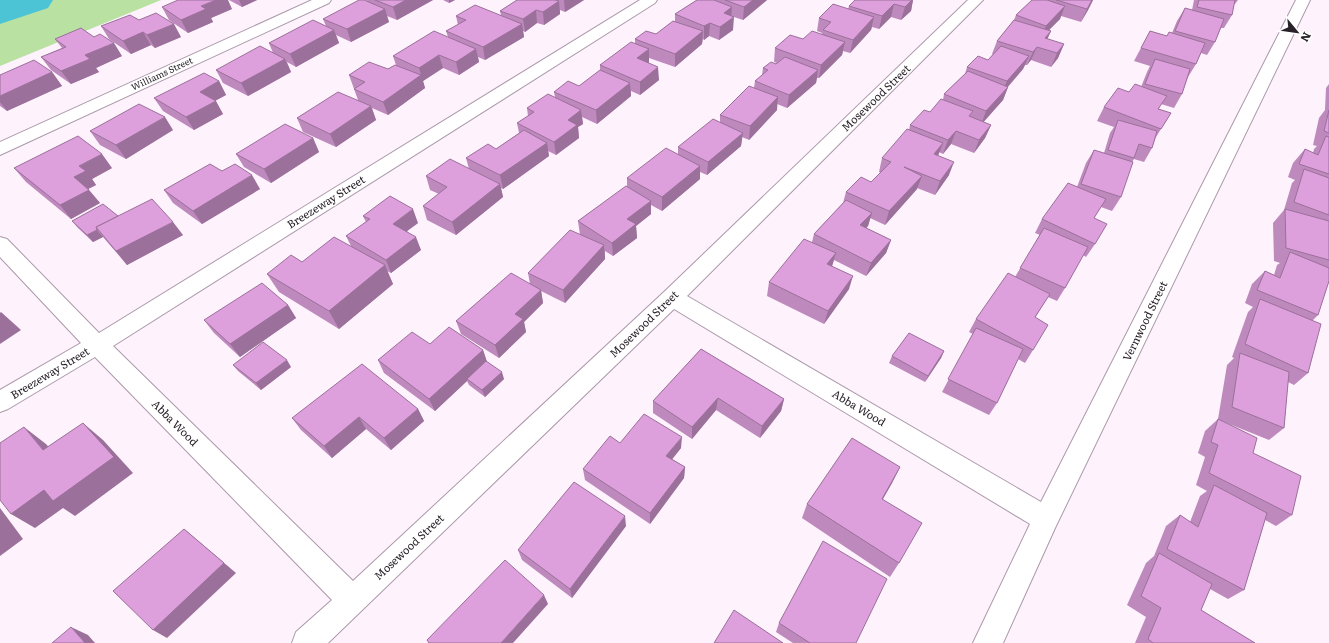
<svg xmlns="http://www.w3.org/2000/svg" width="1329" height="643" font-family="Literata,serif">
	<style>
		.green { fill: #b8e1a2 }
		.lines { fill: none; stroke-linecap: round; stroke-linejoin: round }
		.river { fill: #4cc4d5; fill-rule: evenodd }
		.minor-casing { stroke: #ab99aa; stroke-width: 2 }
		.minor { fill: #fff; fill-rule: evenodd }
		.wall { fill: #be8abd }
		.shaded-wall { fill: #9b709a }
		.building { fill: #dda0dc; stroke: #9b709a }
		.labels { text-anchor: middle; stroke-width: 3; stroke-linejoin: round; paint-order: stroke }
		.far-street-label { font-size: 9px; fill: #282128; stroke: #fff }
		.street-label { font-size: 11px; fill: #282128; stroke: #fff }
	</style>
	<rect width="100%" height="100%" fill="#fef2fd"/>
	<path class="green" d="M 0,0 L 161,0 L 0,66 Z"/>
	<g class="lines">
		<path class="river" d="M 0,0 L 53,0 L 48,8 L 0,24 Z"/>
		<defs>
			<g id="minor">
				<path d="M 312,0 L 331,0 L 329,3 L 0,155 L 0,142 Z"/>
				<path d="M 640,0 L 657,0 L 655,3 L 113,346 L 353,581 L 664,292 L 968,0 L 983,0 L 687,296 L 1041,502 L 1296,0 L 1310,0 L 1055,528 L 1003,643 L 973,643 L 1030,524 L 674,309 L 328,643 L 292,643 L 296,632 L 332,600 L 95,357 L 8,409 L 0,412 L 0,390 L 81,343 L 0,257 L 0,237 L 7,239 L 99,333 Z"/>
			</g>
		</defs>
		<use href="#minor" class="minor-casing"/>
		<use href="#minor" class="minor"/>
	</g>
	<g class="wall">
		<path d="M 229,0 L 257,0 L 242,7 Z"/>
		<path d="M 366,0 L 433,0 L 397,20 L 387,16 L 389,22 L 351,42 L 336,35 L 339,43 L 296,67 L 287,62 L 291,72 L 248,96 L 223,83 L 216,70 L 273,53 L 269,43 L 326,26 L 323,19 L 367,1 Z"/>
		<path d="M 443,0 L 455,0 L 449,3 Z"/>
		<path d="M 517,0 L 584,0 L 565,12 L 560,10 L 560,14 L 544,25 L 537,23 L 525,32 L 523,31 L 524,37 L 485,60 L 478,57 L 479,62 L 459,75 L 443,68 L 423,81 L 425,88 L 388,115 L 372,108 L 376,120 L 336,147 L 303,132 L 297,118 L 358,100 L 349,75 L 388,69 L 396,65 L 393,56 L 448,37 L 446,31 L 458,25 L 456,16 L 501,15 L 500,11 Z"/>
		<path d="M 697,0 L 767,0 L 743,20 L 731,16 L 733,30 L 719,40 L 709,36 L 704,40 L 703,39 L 702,44 L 675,67 L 649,58 L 649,63 L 659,80 L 640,95 L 631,91 L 631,96 L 597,124 L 582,117 L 583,124 L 578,127 L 579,138 L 556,155 L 548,151 L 549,156 L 503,189 L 501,188 L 503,197 L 456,235 L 427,220 L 423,206 L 439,194 L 430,190 L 426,176 L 469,169 L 466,158 L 496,149 L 519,133 L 517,123 L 528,116 L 527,108 L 555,97 L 554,92 L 579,86 L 600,71 L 600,65 L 635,44 L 635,39 L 656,34 L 675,21 L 675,14 Z"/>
		<path d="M 913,0 L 911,11 L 901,20 L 891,17 L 879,29 L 872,27 L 871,30 L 850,53 L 843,51 L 842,55 L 819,78 L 817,78 L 816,83 L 787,108 L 777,104 L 777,110 L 749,140 L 742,137 L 741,146 L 707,175 L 700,172 L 700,179 L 662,211 L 651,205 L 651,214 L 636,226 L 637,238 L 613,256 L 605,251 L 605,259 L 565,303 L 541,291 L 543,303 L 524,322 L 526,332 L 499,358 L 461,334 L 456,321 L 530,284 L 528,273 L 580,235 L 578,221 L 627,187 L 627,178 L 678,154 L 678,147 L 720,122 L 720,115 L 754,88 L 755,81 L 762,75 L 763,68 L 777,63 L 774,62 L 775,48 L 803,39 L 822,34 L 822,33 L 817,31 L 819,18 L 848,9 L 849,6 Z"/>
		<path d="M 1032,0 L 1093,0 L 1088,10 L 1081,22 L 1061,16 L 1060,19 L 1049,30 L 1051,31 L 1047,39 L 1064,44 L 1058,58 L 1051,67 L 1031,60 L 1027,65 L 1025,65 L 1023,69 L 1008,87 L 1003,100 L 983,122 L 991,125 L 985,138 L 974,153 L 951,144 L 943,154 L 939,152 L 938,155 L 949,175 L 935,195 L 917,188 L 917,189 L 885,225 L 870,218 L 868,226 L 866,228 L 891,240 L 886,253 L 866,276 L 834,260 L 832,266 L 849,289 L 824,324 L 767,296 L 769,282 L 812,242 L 814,234 L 843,203 L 846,192 L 871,182 L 881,173 L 879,172 L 882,158 L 909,130 L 910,125 L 930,112 L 943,100 L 944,94 L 965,74 L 967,67 L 988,60 L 993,54 L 992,54 L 997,41 L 1014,20 L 1016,15 Z"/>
		<path d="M 1194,0 L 1238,0 L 1235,4 L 1234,4 L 1232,15 L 1224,28 L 1221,28 L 1215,42 L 1207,55 L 1201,53 L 1196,64 L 1188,77 L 1182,94 L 1174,108 L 1161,104 L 1159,109 L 1171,113 L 1156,137 L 1152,148 L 1144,162 L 1134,159 L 1132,162 L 1121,197 L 1112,211 L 1101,207 L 1094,218 L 1095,244 L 1086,257 L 1083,255 L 1065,288 L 1057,301 L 1048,297 L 1035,318 L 1033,350 L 1025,363 L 1018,359 L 997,403 L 989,415 L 942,392 L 973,334 L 969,332 L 976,319 L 1015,277 L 1040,235 L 1035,233 L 1042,219 L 1077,187 L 1086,163 L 1094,150 L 1104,153 L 1110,133 L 1114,127 L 1097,121 L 1104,107 L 1129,92 L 1141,87 L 1147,72 L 1150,66 L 1134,61 L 1150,31 L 1167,36 L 1172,33 L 1177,21 L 1185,8 L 1192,10 Z"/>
		<path d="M 162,7 L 232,9 L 211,18 L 213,22 L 188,33 L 169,20 Z"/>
		<path d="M 139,20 L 181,37 L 155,48 L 151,45 L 131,54 L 109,39 L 101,26 Z"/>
		<path d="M 55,39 L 122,56 L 96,68 L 99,72 L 71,84 L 51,70 L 41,57 L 62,48 Z"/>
		<path d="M 52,72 L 62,86 L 7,111 L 0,106 L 0,75 Z"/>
		<path d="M 219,81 L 226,95 L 215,101 L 223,114 L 194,130 L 163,111 L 154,98 Z"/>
		<path d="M 1329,84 L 1329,281 L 1318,315 L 1312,321 L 1308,373 L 1294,385 L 1288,382 L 1284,428 L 1269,440 L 1219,420 L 1253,453 L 1292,515 L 1276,526 L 1265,520 L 1244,590 L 1228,599 L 1210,589 L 1201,610 L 1255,643 L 1135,643 L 1146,617 L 1127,605 L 1146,563 L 1154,556 L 1166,526 L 1180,515 L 1190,522 L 1200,496 L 1207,491 L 1196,485 L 1205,457 L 1198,453 L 1205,431 L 1218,419 L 1227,365 L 1234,358 L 1232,357 L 1248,312 L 1253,307 L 1245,303 L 1252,284 L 1265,271 L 1274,275 L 1277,265 L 1280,263 L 1274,261 L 1273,223 L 1284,210 L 1292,183 L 1295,180 L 1288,177 L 1293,163 L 1305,149 L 1313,153 L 1314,149 L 1317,146 L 1313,145 L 1319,118 L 1325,110 L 1326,88 Z"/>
		<path d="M 173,130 L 126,159 L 100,145 L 90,131 Z"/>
		<path d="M 313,138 L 319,152 L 271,183 L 244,167 L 236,154 Z"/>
		<path d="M 14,168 L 112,168 L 92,179 L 96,185 L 88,189 L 100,203 L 71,219 L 26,182 Z"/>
		<path d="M 222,171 L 260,189 L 202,224 L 173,203 L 164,190 Z"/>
		<path d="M 118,216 L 183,235 L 127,265 L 103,237 L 93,242 L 78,228 L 72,221 Z"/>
		<path d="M 363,216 L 418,223 L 407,231 L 421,250 L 391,273 L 387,271 L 393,284 L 339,329 L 279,292 L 267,274 L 351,246 L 346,236 L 366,222 Z"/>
		<path d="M 288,305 L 296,318 L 240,357 L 214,333 L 204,320 Z"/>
		<path d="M 430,344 L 483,350 L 487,362 L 504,379 L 485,397 L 469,385 L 467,381 L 435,411 L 384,373 L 378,360 Z"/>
		<path d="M 701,349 L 784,399 L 781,411 L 760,438 L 716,410 L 692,439 L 653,413 L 653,401 Z"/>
		<path d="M 944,351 L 941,358 L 925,382 L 889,363 L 892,356 Z"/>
		<path d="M 233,365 L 291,367 L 261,390 L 238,371 Z"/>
		<path d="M 418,409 L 424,421 L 391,450 L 366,429 L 332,458 L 301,430 L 292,418 Z"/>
		<path d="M 620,443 L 681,448 L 672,459 L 685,467 L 684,478 L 650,524 L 585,480 L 583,469 Z"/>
		<path d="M 900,467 L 892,483 L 883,499 L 899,563 L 890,577 L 802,518 L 807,504 Z"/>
		<path d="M 626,526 L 572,598 L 522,560 L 518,550 Z"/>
		<path d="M 779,623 L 856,643 L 793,643 L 776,632 Z"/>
	</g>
	<g class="shaded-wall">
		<path d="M 216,0 L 228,0 L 232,9 L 211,18 L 213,22 L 188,33 L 181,20 L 201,6 Z"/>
		<path d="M 239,0 L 257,0 L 242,7 Z"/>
		<path d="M 406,0 L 433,0 L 397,20 L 393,7 Z"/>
		<path d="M 449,0 L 455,0 L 449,3 Z"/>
		<path d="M 564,0 L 584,0 L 565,12 Z"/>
		<path d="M 753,0 L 767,0 L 743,20 L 744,7 Z"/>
		<path d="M 912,0 L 913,0 L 911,11 L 901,20 L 905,7 Z"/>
		<path d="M 1092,0 L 1093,0 L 1088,10 L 1081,22 L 1087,9 Z"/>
		<path d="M 559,1 L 560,14 L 544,25 L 543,12 Z"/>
		<path d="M 894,4 L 891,17 L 879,29 L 882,16 Z"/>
		<path d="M 1065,6 L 1060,19 L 1040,39 L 1046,26 Z"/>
		<path d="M 732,7 L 731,19 L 734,17 L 733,30 L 719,40 L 720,27 L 724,13 Z"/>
		<path d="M 385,9 L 389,22 L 351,42 L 347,29 Z"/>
		<path d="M 536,10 L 537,23 L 525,32 L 523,19 Z"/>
		<path d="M 874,17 L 871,30 L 850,53 L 853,40 Z"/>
		<path d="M 710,23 L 709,36 L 704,40 L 704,26 Z"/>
		<path d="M 174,24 L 181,37 L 155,48 L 147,35 Z"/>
		<path d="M 522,24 L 524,37 L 485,60 L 483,47 Z"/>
		<path d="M 334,30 L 339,43 L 296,67 L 290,54 Z"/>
		<path d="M 703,31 L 702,44 L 675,67 L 675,54 Z"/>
		<path d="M 1051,31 L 1045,44 L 1045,38 Z"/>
		<path d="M 143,32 L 151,45 L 131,54 L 123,41 Z"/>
		<path d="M 845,42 L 842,55 L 819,78 L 821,65 Z"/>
		<path d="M 114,43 L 122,56 L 96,68 L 99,72 L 71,84 L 61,71 L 85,55 Z"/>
		<path d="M 1064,44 L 1058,58 L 1051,67 L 1057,53 Z"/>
		<path d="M 1037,47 L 1031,60 L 1027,65 L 1033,52 Z"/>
		<path d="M 476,49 L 479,62 L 459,75 L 456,62 Z"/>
		<path d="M 649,49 L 649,62 L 638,72 L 637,58 Z"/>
		<path d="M 439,55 L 443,68 L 423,81 L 425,88 L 388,115 L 383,102 L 421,75 L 419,68 Z"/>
		<path d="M 1029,56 L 1023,69 L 1001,94 L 1007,81 Z"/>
		<path d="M 285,59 L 291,72 L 248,96 L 241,83 Z"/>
		<path d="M 658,67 L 659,80 L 640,95 L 640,82 Z"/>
		<path d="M 818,70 L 816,83 L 787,108 L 789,95 Z"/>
		<path d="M 52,72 L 62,86 L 7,111 L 0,102 L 0,96 Z"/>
		<path d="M 219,81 L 226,95 L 207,105 L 200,92 Z"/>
		<path d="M 630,83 L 631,96 L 597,124 L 596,110 Z"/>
		<path d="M 1008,87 L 1003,100 L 981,125 L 986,111 Z"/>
		<path d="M 778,97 L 777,110 L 749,140 L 750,126 Z"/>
		<path d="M 216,101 L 223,114 L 194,130 L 186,117 Z"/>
		<path d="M 371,106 L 376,120 L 336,147 L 330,134 Z"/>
		<path d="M 581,110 L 583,124 L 578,127 L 579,138 L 556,155 L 554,142 L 568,120 Z"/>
		<path d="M 165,117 L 173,130 L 126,159 L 116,145 Z"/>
		<path d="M 991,125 L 985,138 L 974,153 L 979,140 Z"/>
		<path d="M 956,131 L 951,144 L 943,154 L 948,140 Z"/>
		<path d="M 743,133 L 741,146 L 707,175 L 708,162 Z"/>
		<path d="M 313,138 L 319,152 L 271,183 L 264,169 Z"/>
		<path d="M 547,143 L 549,156 L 503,189 L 500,175 Z"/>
		<path d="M 943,143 L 938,156 L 934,154 Z"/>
		<path d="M 102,154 L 112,168 L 92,179 L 96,185 L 84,191 L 74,177 L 79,166 Z"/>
		<path d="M 954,162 L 949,175 L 935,195 L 940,181 Z"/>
		<path d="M 700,166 L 700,179 L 662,211 L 662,197 Z"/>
		<path d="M 252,175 L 260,189 L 202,224 L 193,211 Z"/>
		<path d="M 922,176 L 917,189 L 885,225 L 889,211 Z"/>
		<path d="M 500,184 L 503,197 L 456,235 L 452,222 Z"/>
		<path d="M 89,190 L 100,203 L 71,219 L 60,205 Z"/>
		<path d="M 651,201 L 651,214 L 636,226 L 637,238 L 613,256 L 612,243 L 627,219 Z"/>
		<path d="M 413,209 L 418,223 L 399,237 L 393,224 Z"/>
		<path d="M 872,213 L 868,226 L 857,238 L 860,225 Z"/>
		<path d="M 173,222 L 183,235 L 127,265 L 116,251 Z"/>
		<path d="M 97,230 L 103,237 L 93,242 L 87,235 Z"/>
		<path d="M 416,237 L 421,250 L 391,273 L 386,260 Z"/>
		<path d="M 891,240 L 886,253 L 866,276 L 871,263 Z"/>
		<path d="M 604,245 L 605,259 L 565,303 L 563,290 Z"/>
		<path d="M 836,253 L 832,266 L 827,264 Z"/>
		<path d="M 385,265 L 393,284 L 339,329 L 329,311 Z"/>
		<path d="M 853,276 L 849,289 L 824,324 L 828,311 Z"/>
		<path d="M 541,290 L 543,303 L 524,322 L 526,332 L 499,358 L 495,345 L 515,314 Z"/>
		<path d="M 288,305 L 296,318 L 240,357 L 230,344 Z"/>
		<path d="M 1,312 L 21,330 L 0,344 L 0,313 Z"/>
		<path d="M 483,350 L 487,362 L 467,379 L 467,381 L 435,411 L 429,399 Z"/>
		<path d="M 944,351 L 941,358 L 925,382 L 928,376 Z"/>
		<path d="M 287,360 L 291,367 L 261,390 L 256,383 Z"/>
		<path d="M 502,372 L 504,379 L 485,397 L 482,390 Z"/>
		<path d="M 718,398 L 716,410 L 692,439 L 692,427 Z"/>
		<path d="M 784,399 L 781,411 L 760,438 L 762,426 Z"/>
		<path d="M 418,409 L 424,421 L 391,450 L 384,438 Z"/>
		<path d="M 359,417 L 366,429 L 332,458 L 324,446 Z"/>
		<path d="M 83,423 L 103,440 L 133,473 L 75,516 L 63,508 L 35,528 L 11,514 Z"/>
		<path d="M 24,427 L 46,444 L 65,466 L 43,450 Z"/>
		<path d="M 682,437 L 681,448 L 666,467 L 666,456 Z"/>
		<path d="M 685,467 L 684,478 L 650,524 L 650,513 Z"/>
		<path d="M 900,467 L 892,483 L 874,514 L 882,499 Z"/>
		<path d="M 0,508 L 23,539 L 0,556 Z"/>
		<path d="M 625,516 L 626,526 L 572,598 L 570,589 Z"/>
		<path d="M 184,529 L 236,573 L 167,638 L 153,630 Z"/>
		<path d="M 544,595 L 548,604 L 513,643 L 501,643 Z"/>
		<path d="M 71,627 L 88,635 L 95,643 L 85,643 Z"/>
	</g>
	<g class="building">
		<path d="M 178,0 L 216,0 L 201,6 L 206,9 L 181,20 L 162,7 Z"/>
		<path d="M 359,0 L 364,0 L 385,9 L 347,29 L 323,19 Z"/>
		<path d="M 375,0 L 406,0 L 393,7 Z"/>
		<path d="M 517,0 L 555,0 L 559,1 L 543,12 L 536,10 L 523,19 L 500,11 Z"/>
		<path d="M 697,0 L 714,0 L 732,7 L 724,13 L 734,17 L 720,27 L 710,23 L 704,26 L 675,14 Z"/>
		<path d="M 725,0 L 753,0 L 744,7 Z"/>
		<path d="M 855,0 L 912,0 L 905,7 L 894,4 L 882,16 L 849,6 Z"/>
		<path d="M 1032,0 L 1047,0 L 1065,6 L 1046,26 L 1016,15 Z"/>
		<path d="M 1056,0 L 1092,0 L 1087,9 Z"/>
		<path d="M 1199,0 L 1235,0 L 1232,15 L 1197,7 Z"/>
		<path d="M 833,4 L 874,17 L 853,40 L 823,30 L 831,22 L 819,18 Z"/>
		<path d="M 475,5 L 522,24 L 483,47 L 446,31 L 466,20 L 456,16 Z"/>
		<path d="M 1185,8 L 1224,19 L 1215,42 L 1175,31 Z"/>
		<path d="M 156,13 L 174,24 L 147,35 L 143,32 L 123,41 L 101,26 L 130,15 L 139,20 Z"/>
		<path d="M 313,20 L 334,30 L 290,54 L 269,43 Z"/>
		<path d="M 1014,20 L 1051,31 L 1045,38 L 1064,44 L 1057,53 L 1037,47 L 1033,52 L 997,41 Z"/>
		<path d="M 673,21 L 703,31 L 675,54 L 635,39 L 646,31 L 656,34 Z"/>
		<path d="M 81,28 L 94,37 L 100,34 L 114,43 L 85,55 L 90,59 L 61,71 L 41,57 L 66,47 L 55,39 Z"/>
		<path d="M 434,31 L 476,49 L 456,62 L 439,55 L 419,68 L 393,56 Z"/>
		<path d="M 812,31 L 845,42 L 821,65 L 775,48 L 790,35 L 803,39 Z"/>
		<path d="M 1150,31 L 1167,36 L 1169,32 L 1205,43 L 1196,64 L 1141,48 Z"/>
		<path d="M 631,42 L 649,49 L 637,58 L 658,67 L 640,82 L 600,65 Z"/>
		<path d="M 260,46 L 285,59 L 241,83 L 216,70 Z"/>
		<path d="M 1001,46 L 1029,56 L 1007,81 L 967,67 L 978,56 L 988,60 Z"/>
		<path d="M 785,57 L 818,70 L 789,95 L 755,81 L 768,70 L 763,68 L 771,62 L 776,64 Z"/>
		<path d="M 1155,59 L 1190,69 L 1182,94 L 1145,84 Z"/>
		<path d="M 34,60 L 52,72 L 0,96 L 0,75 Z"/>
		<path d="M 369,62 L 388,69 L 395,65 L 421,75 L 383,102 L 354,89 L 365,82 L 349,75 Z"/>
		<path d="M 600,70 L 630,83 L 596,110 L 554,92 L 568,81 L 579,86 Z"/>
		<path d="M 968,71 L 1008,87 L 986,111 L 944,94 Z"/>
		<path d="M 204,73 L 219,81 L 200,92 L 216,101 L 186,117 L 154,98 Z"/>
		<path d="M 1135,84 L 1167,96 L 1158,109 L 1171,113 L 1161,129 L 1104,107 L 1118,88 L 1129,92 Z"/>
		<path d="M 749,86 L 778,97 L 750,126 L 720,115 Z"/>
		<path d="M 338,92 L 371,106 L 330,134 L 297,118 Z"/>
		<path d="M 548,94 L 581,110 L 568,120 L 577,125 L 554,142 L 517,123 L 534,112 L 527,108 Z"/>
		<path d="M 941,99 L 973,111 L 969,116 L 991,125 L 979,140 L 956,131 L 948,140 L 910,125 L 924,110 L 930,112 Z"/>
		<path d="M 139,104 L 165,117 L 116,145 L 90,131 Z"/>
		<path d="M 1329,110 L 1329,133 L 1324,131 Z"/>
		<path d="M 713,119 L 743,133 L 708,162 L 678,147 Z"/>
		<path d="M 1118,120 L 1157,131 L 1152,148 L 1139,144 L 1134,158 L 1108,150 Z"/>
		<path d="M 285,124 L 313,138 L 264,169 L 236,154 Z"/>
		<path d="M 907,129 L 943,143 L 934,154 L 954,162 L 940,181 L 904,167 L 922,176 L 889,211 L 846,192 L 861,177 L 871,182 L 891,162 L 882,158 Z"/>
		<path d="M 524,130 L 547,143 L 500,175 L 466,158 L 488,144 L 496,149 Z"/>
		<path d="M 78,136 L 102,154 L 79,166 L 86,171 L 74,177 L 89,190 L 60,205 L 14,168 Z"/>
		<path d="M 1326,136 L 1329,137 L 1329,174 L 1299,164 L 1305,149 L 1318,155 Z"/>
		<path d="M 666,148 L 700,166 L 662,197 L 627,178 Z"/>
		<path d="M 1094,150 L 1133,162 L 1121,197 L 1081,184 Z"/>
		<path d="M 450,159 L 500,184 L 452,222 L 423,206 L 447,187 L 426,176 Z"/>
		<path d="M 210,164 L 222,171 L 235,164 L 252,175 L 193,211 L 164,190 Z"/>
		<path d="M 1304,169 L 1329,178 L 1329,215 L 1294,202 Z"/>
		<path d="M 1068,183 L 1106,199 L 1094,218 L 1107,224 L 1095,244 L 1042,219 Z"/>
		<path d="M 626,186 L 651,201 L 627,219 L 636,224 L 612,243 L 578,221 Z"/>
		<path d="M 390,196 L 413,209 L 393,224 L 416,237 L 386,260 L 346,236 L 370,219 L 363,216 Z"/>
		<path d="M 152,199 L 173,222 L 116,251 L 96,227 Z"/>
		<path d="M 846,200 L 872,213 L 860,225 L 891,240 L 871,263 L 814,234 Z"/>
		<path d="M 103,204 L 118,216 L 96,227 L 97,230 L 87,235 L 72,221 Z"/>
		<path d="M 1285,209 L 1329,221 L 1329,260 L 1286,248 Z"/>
		<path d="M 1044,228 L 1088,247 L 1065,288 L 1020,268 Z"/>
		<path d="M 570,230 L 604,245 L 563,290 L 528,273 Z"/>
		<path d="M 334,237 L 385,265 L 329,311 L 267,274 L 291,255 L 302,262 Z"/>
		<path d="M 804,239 L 836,253 L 827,264 L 853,276 L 828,311 L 769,282 Z"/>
		<path d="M 1290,252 L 1329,268 L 1329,281 L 1318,315 L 1257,290 L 1265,271 L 1280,278 Z"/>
		<path d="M 511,273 L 541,290 L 515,314 L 523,319 L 495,345 L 456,321 Z"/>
		<path d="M 1008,273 L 1050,294 L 1035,317 L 1048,325 L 1033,350 L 976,319 Z"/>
		<path d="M 262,283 L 288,305 L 230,344 L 204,320 Z"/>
		<path d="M 1260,299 L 1321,324 L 1308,373 L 1245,344 Z"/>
		<path d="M 449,327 L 483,350 L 429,399 L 378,360 L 412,332 L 430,344 Z"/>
		<path d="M 976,328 L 1023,349 L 997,403 L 948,379 Z"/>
		<path d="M 909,333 L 944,351 L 928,376 L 892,356 Z"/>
		<path d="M 263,342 L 287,360 L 256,383 L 233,365 Z"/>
		<path d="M 701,349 L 784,399 L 762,426 L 718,398 L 692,427 L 653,401 Z"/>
		<path d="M 1240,353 L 1289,372 L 1284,428 L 1232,407 Z"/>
		<path d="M 486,361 L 502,372 L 482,390 L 467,379 Z"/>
		<path d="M 362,364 L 418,409 L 384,438 L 359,417 L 324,446 L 292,418 Z"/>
		<path d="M 644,414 L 682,437 L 666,456 L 685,467 L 650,513 L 583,469 L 610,436 L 620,443 Z"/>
		<path d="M 1218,419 L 1257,438 L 1253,453 L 1301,476 L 1292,515 L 1209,473 L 1218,445 L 1211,442 Z"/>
		<path d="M 83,423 L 114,457 L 53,501 L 44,490 L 11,514 L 0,500 L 0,443 L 24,427 L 43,450 Z"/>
		<path d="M 852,438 L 900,467 L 882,499 L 922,523 L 899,563 L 807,504 Z"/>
		<path d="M 574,482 L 625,516 L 570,589 L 518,550 Z"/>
		<path d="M 1214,485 L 1267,513 L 1244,590 L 1167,549 L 1180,515 L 1198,527 Z"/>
		<path d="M 184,529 L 224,563 L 153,630 L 113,591 Z"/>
		<path d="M 823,541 L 887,579 L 856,643 L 810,643 L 779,623 Z"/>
		<path d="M 1159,553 L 1212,584 L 1201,610 L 1255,643 L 1153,643 L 1148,639 L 1161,608 L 1141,596 Z"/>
		<path d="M 505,560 L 544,595 L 501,643 L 429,643 L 427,640 Z"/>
		<path d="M 734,610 L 783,643 L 714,643 Z"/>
		<path d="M 71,627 L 85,643 L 52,643 Z"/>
	</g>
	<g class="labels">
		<g class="far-street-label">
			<text transform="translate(162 74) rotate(-25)" y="3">Williams Street</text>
		</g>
		<g class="street-label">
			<text transform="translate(876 98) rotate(-44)" y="4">Mosewood Street</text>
			<text transform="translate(326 202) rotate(-32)" y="4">Breezeway Street</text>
			<text transform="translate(1145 321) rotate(-64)" y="4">Vernwood Street</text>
			<text transform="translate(644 324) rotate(-44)" y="4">Mosewood Street</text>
			<text transform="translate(50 373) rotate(-31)" y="4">Breezeway Street</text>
			<text transform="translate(859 408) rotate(31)" y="4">Abba Wood</text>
			<text transform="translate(175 423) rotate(45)" y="4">Abba Wood</text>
			<text transform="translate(409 547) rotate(-43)" y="4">Mosewood Street</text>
		</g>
	</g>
	<g transform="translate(1297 32) rotate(119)" stroke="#ffffff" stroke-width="3" paint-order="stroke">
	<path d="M0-3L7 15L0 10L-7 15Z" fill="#282128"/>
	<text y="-6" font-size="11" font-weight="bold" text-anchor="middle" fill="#282128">N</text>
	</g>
</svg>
